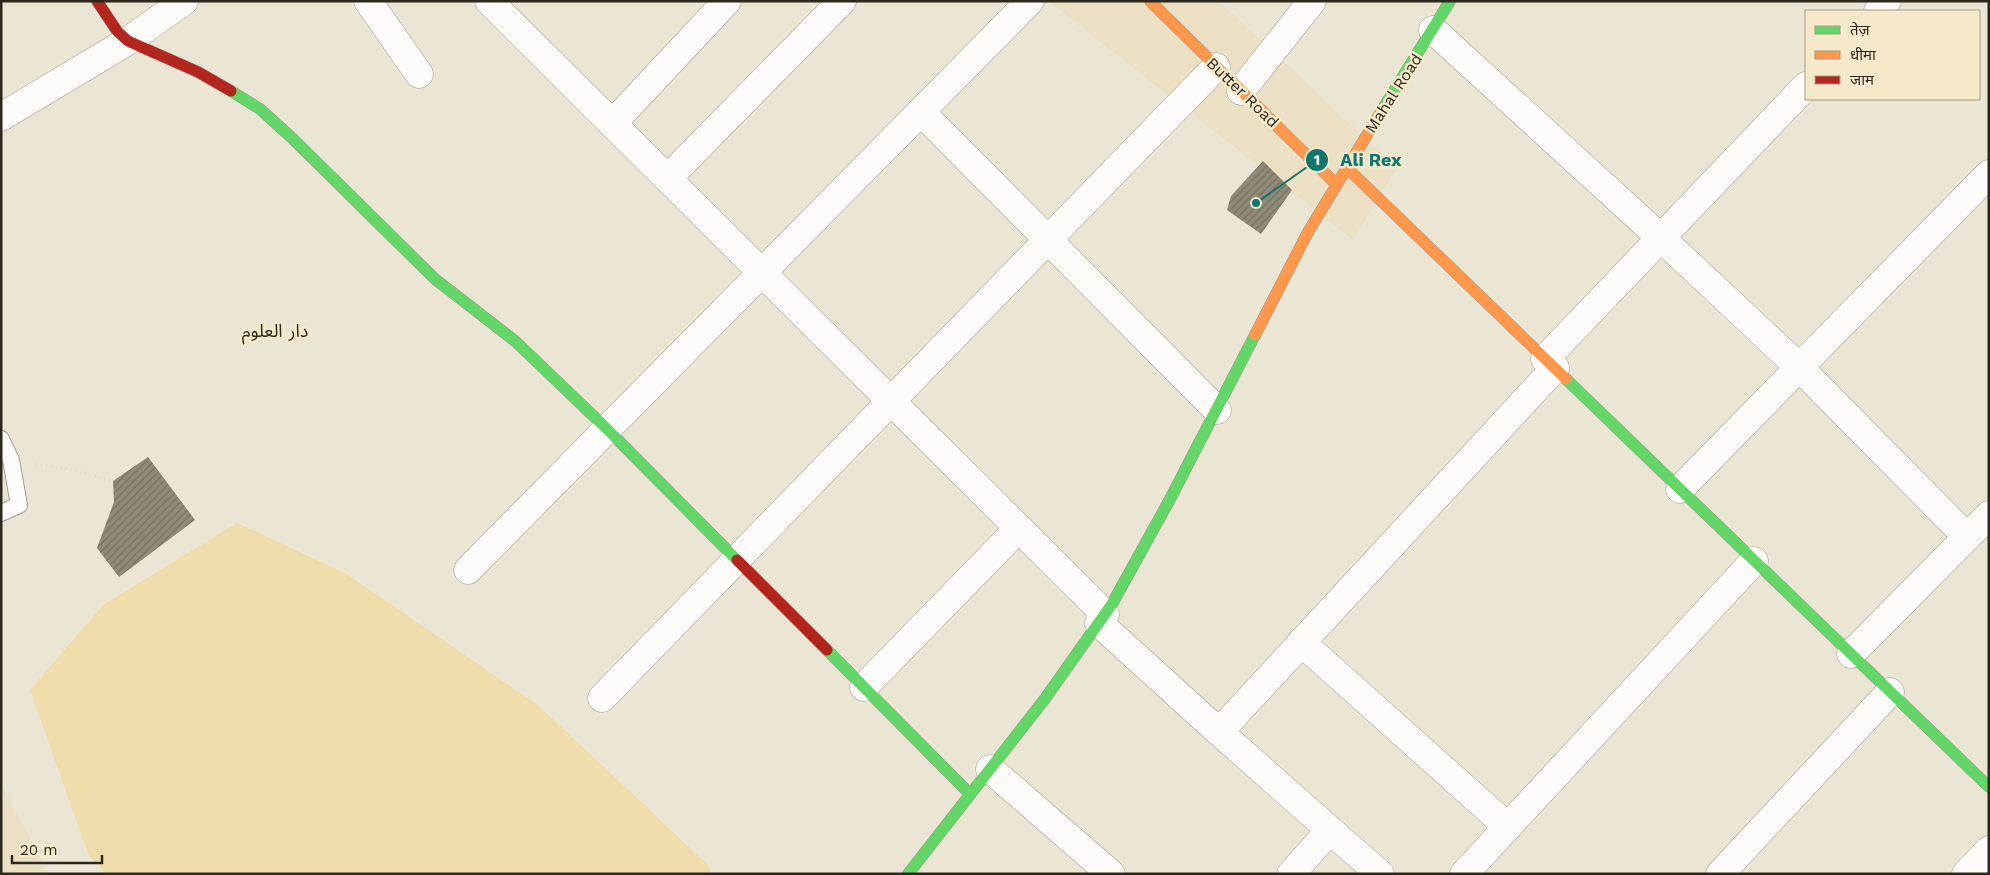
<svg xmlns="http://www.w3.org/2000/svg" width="1990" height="875" font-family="'Work Sans','Noto Sans Arabic','Noto Sans Devanagari',sans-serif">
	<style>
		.built { fill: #ebe0c4 }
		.pitch { fill: #eedcab }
		.building { fill: url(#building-hatch) }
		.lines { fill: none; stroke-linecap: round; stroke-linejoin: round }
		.lane-casing { stroke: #a19c8f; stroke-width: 18 }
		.street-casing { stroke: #a19c8f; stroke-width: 29 }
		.fast-casing { stroke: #a19c8f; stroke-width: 12 }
		.slow-casing { stroke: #a19c8f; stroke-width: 12 }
		.jam-casing { stroke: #a19c8f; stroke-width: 12 }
		.path { stroke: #dddcd7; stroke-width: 3; stroke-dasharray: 1 4; stroke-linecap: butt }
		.lane { stroke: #fcfbf9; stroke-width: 16 }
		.street { stroke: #fcfbf9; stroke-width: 28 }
		.fast { stroke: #63d668; stroke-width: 11 }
		.slow { stroke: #ff974d; stroke-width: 11 }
		.jam { stroke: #b3261e; stroke-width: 11 }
		.labels { text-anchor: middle; stroke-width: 5; stroke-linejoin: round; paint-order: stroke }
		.street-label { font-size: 16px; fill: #2c281c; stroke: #f5e9ca }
		.neighbourhood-label { font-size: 18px; fill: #2c281c; stroke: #f5e9ca }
		.leader { fill: none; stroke: #0f766e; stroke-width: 2 }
		.callout-dot { fill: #0f766e; stroke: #f5e9ca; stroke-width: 2 }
		.mark-label { font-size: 15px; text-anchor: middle; font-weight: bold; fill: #fff }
		.callout-label { font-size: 18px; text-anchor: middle; font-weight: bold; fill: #0f766e; stroke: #f5e9ca; stroke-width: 5; stroke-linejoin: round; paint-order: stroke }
	</style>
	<defs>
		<pattern id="building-hatch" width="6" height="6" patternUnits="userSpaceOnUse" patternTransform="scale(1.25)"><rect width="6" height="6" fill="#908a78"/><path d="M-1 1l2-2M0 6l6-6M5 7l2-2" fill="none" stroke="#767162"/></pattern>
	</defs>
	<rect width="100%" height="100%" fill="#ebe5d4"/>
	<g class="built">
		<path d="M 1048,1 L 1219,1 L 1397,168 L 1353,240 Z"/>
		<path d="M 1,784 L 49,874 L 1,874 Z"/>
	</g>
	<path class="pitch" d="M 237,523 L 345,573 L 539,706 L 709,866 L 710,874 L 106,874 L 88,854 L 30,690 L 103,605 Z"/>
	<g class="building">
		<path d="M 1263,161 L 1292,190 L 1261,234 L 1227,210 L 1231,196 Z"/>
		<path d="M 148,457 L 195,520 L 119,577 L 97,548 L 114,502 L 113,481 Z"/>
	</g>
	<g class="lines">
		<defs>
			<path id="lane" d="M 1,439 L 11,460 L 19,505 L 1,513"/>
			<g id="street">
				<path d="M 368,1 L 419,74"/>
				<path d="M 489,1 L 1105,614"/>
				<path d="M 1878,11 L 1887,1"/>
				<path d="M 1433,30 L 1661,238 L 1799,367 L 1967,537"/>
				<path d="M 1241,91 L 1312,1"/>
				<path d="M 921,112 L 1217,410"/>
				<path d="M 1,117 L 128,41 L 184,1"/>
				<path d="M 612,124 L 727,1"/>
				<path d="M 668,178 L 842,1"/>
				<path d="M 1545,359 L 1806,86"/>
				<path d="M 1680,489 L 1989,174"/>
				<path d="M 468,570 L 1030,1"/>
				<path d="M 1099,623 L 1219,732 L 1380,874"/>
				<path d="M 1301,642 L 1508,827"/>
				<path d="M 1851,654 L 1989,515"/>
				<path d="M 864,687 L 1018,529"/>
				<path d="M 602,698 L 1216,67"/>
				<path d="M 1219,732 L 1555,368"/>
				<path d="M 990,769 L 1111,874"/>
				<path d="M 1291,874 L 1330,830"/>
				<path d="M 1464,874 L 1754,561"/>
				<path d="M 1720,874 L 1890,692"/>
				<path d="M 1966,874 L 1989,850"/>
			</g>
			<g id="fast">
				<path d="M 231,91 L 260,109 L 292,138 L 435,279 L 515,341 L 607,429 L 737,560"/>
				<path d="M 1382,110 L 1450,1"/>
				<path d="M 1566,379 L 1989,787"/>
				<path d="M 827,650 L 970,794"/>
				<path d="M 908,874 L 1044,700 L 1112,604 L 1169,501 L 1255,335"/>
			</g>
			<g id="slow">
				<path d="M 1150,1 L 1336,184"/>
				<path d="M 1346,167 L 1566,379"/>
				<path d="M 1255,335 L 1308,232 L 1382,110"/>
			</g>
			<g id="jam">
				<path d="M 97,1 L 117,31 L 128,41 L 198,72 L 231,91"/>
				<path d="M 737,560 L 827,650"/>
			</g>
		</defs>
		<use href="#lane" class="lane-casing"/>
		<use href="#street" class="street-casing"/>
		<use href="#fast" class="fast-casing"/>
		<use href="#slow" class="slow-casing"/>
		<use href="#jam" class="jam-casing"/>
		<path class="path" d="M 36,464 L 68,469 L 113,481"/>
		<use href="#lane" class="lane"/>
		<use href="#street" class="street"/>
		<use href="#fast" class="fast"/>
		<use href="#slow" class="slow"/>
		<use href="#jam" class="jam"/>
	</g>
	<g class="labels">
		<g class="street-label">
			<text transform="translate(1243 92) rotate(44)" y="6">Butter Road</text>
			<text transform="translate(1393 93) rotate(-57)" y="6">Mahal Road</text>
		</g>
		<g class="neighbourhood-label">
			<text x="275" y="337">دار العلوم</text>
		</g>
	</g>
	<path class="leader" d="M1256 203L1317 160"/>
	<g class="callout-dot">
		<circle cx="1256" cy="203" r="5"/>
		<circle cx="1317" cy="160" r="12"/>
	</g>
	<g class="mark-label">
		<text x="1317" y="165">1</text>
	</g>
	<g class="callout-label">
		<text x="1371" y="166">Ali Rex</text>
	</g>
	<rect width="1990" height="875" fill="none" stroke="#2c281c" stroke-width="5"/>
	<rect x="1805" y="10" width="175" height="90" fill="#f5e9ca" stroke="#a59c84"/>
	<rect x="1815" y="26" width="25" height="8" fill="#63d668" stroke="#a59c84"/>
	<text x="1850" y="35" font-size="15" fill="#2c281c">तेज़</text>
	<rect x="1815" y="51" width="25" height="8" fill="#ff974d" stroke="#a59c84"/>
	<text x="1850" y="60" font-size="15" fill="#2c281c">धीमा</text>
	<rect x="1815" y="76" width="25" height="8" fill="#b3261e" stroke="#a59c84"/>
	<text x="1850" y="85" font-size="15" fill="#2c281c">जाम</text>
	<path d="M12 855v8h90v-8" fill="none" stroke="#2c281c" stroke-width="2.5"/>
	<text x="20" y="855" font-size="15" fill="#2c281c" stroke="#f5e9ca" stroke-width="4" paint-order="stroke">20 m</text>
</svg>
